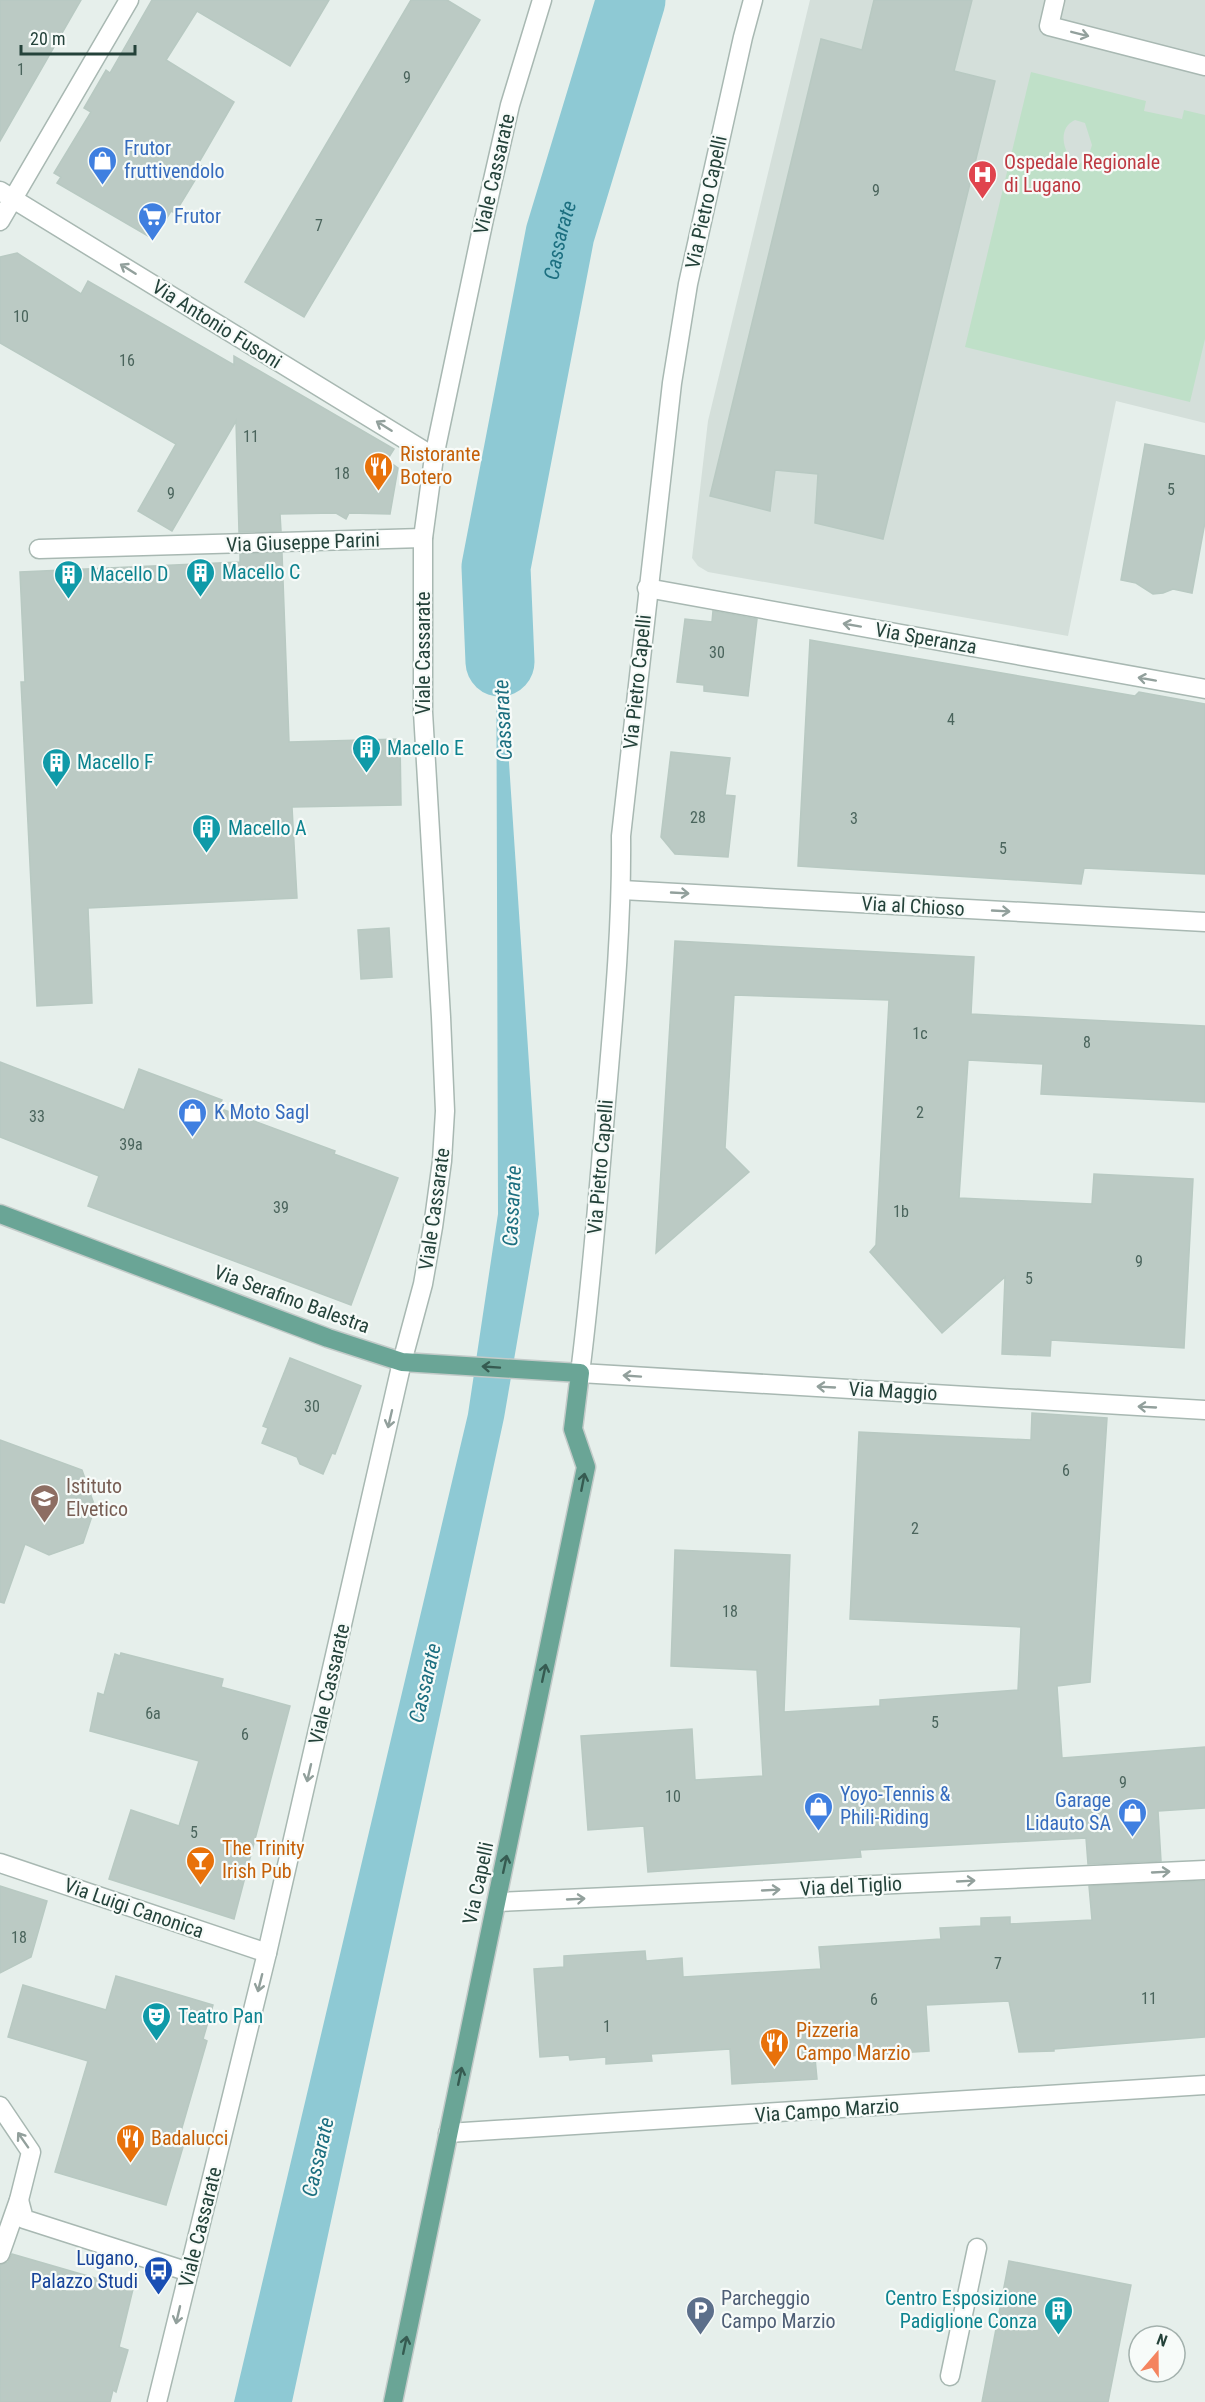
<svg xmlns="http://www.w3.org/2000/svg" width="1205" height="2402" font-family="'Roboto Condensed',sans-serif">
	<style>
		.built { fill: #d4dfda }
		.green { fill: #bfe0c8; fill-rule: evenodd }
		.water { fill: #8ec9d4 }
		.lines { fill: none; stroke-linecap: round; stroke-linejoin: round }
		.river { stroke: #8ec9d4; stroke-width: 69 }
		.building { fill: #bbcac4; stroke: #b8c9c2; stroke-width: 1.5 }
		.minor-casing { stroke: #a8b8b2; stroke-width: 21 }
		.major-casing { stroke: #c2cac8; stroke-width: 21 }
		.minor { stroke: #fff; stroke-width: 18 }
		.major { stroke: #6aa596; stroke-width: 18 }
		.oneway { stroke: #92a09c }
		.oneway2 { stroke: #365b51 }
		.labels { text-anchor: middle; stroke-width: 4.5; stroke-linejoin: round; paint-order: stroke }
		.number-label { font-size: 16px; fill: #4a645c }
		.shop-label { font-size: 20px; fill: #366cbe; stroke: #f7fbf9; text-anchor: start }
		.health-label { font-size: 20px; fill: #be3a42; stroke: #f7fbf9; text-anchor: start }
		.street-label { font-size: 20px; fill: #24423a; stroke: #f7fbf9 }
		.food-label { font-size: 20px; fill: #c56008; stroke: #f7fbf9; text-anchor: start }
		.culture-label { font-size: 20px; fill: #0d838f; stroke: #f7fbf9; text-anchor: start }
		.education-label { font-size: 20px; fill: #785e54; stroke: #f7fbf9; text-anchor: start }
		.transit-label { font-size: 20px; fill: #164399; stroke: #f7fbf9; text-anchor: end }
		.service-label { font-size: 20px; fill: #4e5e75; stroke: #f7fbf9; text-anchor: start }
		.water-label { font-size: 21px; font-style: italic; fill: #1c6f80; stroke: #f7fbf9 }
	</style>
	<rect width="100%" height="100%" fill="#e6efeb"/>
	<path class="built" d="M 810,0 L 1205,0 L 1205,423 L 1116,401 L 1068,636 L 708,572 L 698,566 L 692,558 L 708,421 Z"/>
	<path class="green" d="M 1031,72 L 1146,101 L 1144,111 L 1182,119 L 1184,110 L 1205,115 L 1205,339 L 1190,402 L 965,347 ZM 1075,120 L 1085,123 L 1092,145 L 1088,158 L 1079,164 C 1063,157 1056,128 1075,120 Z"/>
	<path class="water" d="M 496,567 L 539,1214 L 504,1418 L 292,2402 L 234,2402 L 468,1414 L 498,1214 Z"/>
	<g class="lines">
		<path class="river" id="s1" d="M 500,662 L 496,567 L 560,234 L 631,0"/>
	</g>
	<g class="building">
		<path d="M 0,0 L 81,0 L 0,141 Z"/>
		<path d="M 152,0 L 329,0 L 290,66 L 197,11 L 166,60 L 234,102 L 198,164 L 203,167 L 175,213 L 171,211 L 157,234 L 151,231 L 148,236 L 57,183 L 61,177 L 54,173 L 91,112 L 84,108 L 106,70 L 110,73 Z"/>
		<path d="M 411,0 L 447,0 L 480,20 L 304,317 L 245,282 Z"/>
		<path d="M 874,0 L 972,0 L 954,71 L 995,81 L 883,539 L 815,523 L 818,474 L 775,470 L 770,511 L 710,496 L 821,39 L 862,50 Z"/>
		<path d="M 17,253 L 81,294 L 88,281 L 234,365 L 234,356 L 394,449 L 387,460 L 398,468 L 390,514 L 349,513 L 346,519 L 336,513 L 280,514 L 281,531 L 239,532 L 236,421 L 172,531 L 138,511 L 176,444 L 0,343 L 0,257 Z"/>
		<path d="M 1145,444 L 1205,456 L 1205,522 L 1192,593 L 1173,589 L 1163,593 L 1153,594 L 1136,583 L 1121,580 Z"/>
		<path d="M 282,553 L 289,742 L 400,739 L 401,805 L 292,807 L 297,898 L 88,908 L 92,1003 L 37,1006 L 21,682 L 25,682 L 20,572 L 240,562 L 240,554 Z"/>
		<path d="M 713,611 L 757,619 L 748,696 L 704,691 L 704,685 L 677,682 L 685,619 L 712,622 Z"/>
		<path d="M 810,640 L 1135,696 L 1139,692 L 1205,704 L 1205,874 L 1084,868 L 1081,884 L 798,866 Z"/>
		<path d="M 671,752 L 730,758 L 725,795 L 735,796 L 728,857 L 675,854 L 661,837 Z"/>
		<path d="M 389,928 L 392,977 L 361,979 L 358,930 Z"/>
		<path d="M 675,941 L 974,957 L 971,1014 L 1205,1026 L 1205,1102 L 1041,1094 L 1043,1064 L 968,1060 L 959,1198 L 1092,1204 L 1094,1174 L 1193,1179 L 1184,1348 L 1051,1340 L 1050,1356 L 1002,1354 L 1005,1277 L 942,1333 L 870,1252 L 876,1245 L 889,1000 L 734,995 L 725,1148 L 749,1172 L 656,1253 Z"/>
		<path d="M 0,1062 L 124,1110 L 139,1069 L 222,1100 L 219,1108 L 335,1151 L 334,1154 L 398,1178 L 351,1305 L 88,1206 L 99,1176 L 0,1137 Z"/>
		<path d="M 290,1358 L 361,1386 L 335,1454 L 332,1453 L 323,1474 L 300,1464 L 297,1457 L 262,1443 L 268,1428 L 263,1426 Z"/>
		<path d="M 1032,1413 L 1107,1418 L 1090,1682 L 1057,1686 L 1062,1758 L 1205,1747 L 1205,1808 L 1158,1811 L 1161,1861 L 1088,1864 L 1086,1838 L 860,1850 L 861,1857 L 648,1872 L 644,1826 L 588,1830 L 581,1736 L 692,1729 L 695,1780 L 763,1776 L 757,1670 L 671,1666 L 675,1550 L 790,1555 L 784,1712 L 880,1706 L 880,1700 L 1018,1690 L 1021,1627 L 850,1619 L 859,1432 L 1031,1440 Z"/>
		<path d="M 0,1440 L 82,1470 L 95,1507 L 83,1543 L 49,1555 L 25,1544 L 4,1603 L 0,1602 Z"/>
		<path d="M 121,1653 L 223,1679 L 221,1687 L 290,1706 L 234,1919 L 109,1879 L 131,1810 L 179,1826 L 199,1761 L 90,1731 L 98,1693 L 104,1695 L 115,1654 L 120,1656 Z"/>
		<path d="M 1205,1881 L 1205,2037 L 1054,2049 L 1054,2051 L 1019,2052 L 1009,2001 L 926,2005 L 929,2051 L 815,2058 L 817,2079 L 732,2084 L 730,2049 L 651,2054 L 652,2061 L 606,2064 L 606,2057 L 570,2060 L 569,2055 L 540,2057 L 534,1969 L 564,1967 L 564,1956 L 645,1951 L 646,1961 L 682,1958 L 683,1977 L 821,1969 L 819,1947 L 941,1939 L 940,1928 L 981,1926 L 981,1918 L 1010,1917 L 1010,1924 L 1092,1920 L 1089,1886 Z"/>
		<path d="M 0,1886 L 47,1901 L 31,1957 L 0,1973 Z"/>
		<path d="M 116,1976 L 213,2005 L 203,2039 L 207,2041 L 179,2138 L 185,2140 L 166,2205 L 55,2172 L 88,2061 L 8,2037 L 23,1985 L 106,2010 Z"/>
		<path d="M 12,2254 L 133,2289 L 119,2347 L 128,2350 L 116,2392 L 113,2390 L 110,2402 L 0,2402 L 0,2265 L 8,2262 Z"/>
		<path d="M 1009,2261 L 1131,2285 L 1108,2402 L 982,2402 Z"/>
	</g>
	<g class="lines">
		<defs>
			<g id="minor">
				<path d="M 753,0 L 743,37 L 688,284 L 672,383 L 621,836 C 622,929 613,1021 605,1114 C 598,1200 591,1287 580,1373 L 1205,1410"/>
				<path d="M 1055,0 L 1049,26 L 1205,66"/>
				<path d="M 0,191 L 434,457"/>
				<path d="M 0,221 L 129,0"/>
				<path d="M 39,549 L 423,538"/>
				<path d="M 647,588 L 1205,689"/>
				<path d="M 622,890 L 1205,922"/>
				<path d="M 0,1863 L 267,1953"/>
				<path d="M 497,1902 L 1205,1870"/>
				<path d="M 0,2106 L 31,2152 L 19,2200 L 0,2254"/>
				<path d="M 448,2133 L 1205,2085"/>
				<path d="M 19,2200 L 24,2219 L 189,2272"/>
				<path d="M 950,2376 L 977,2248"/>
				<path d="M 157,2402 L 267,1953 L 402,1362 L 423,1284 L 433,1227 L 442,1161 L 445,1111 L 441,1017 L 423,712 L 423,538 L 434,457 L 484,219 L 510,105 L 542,0"/>
			</g>
			<path id="major" d="M 0,1214 L 328,1338 L 402,1362 L 580,1373 L 573,1429 L 586,1467 L 393,2402"/>
		</defs>
		<use href="#minor" class="minor-casing"/>
		<use href="#major" class="major-casing"/>
		<use href="#minor" class="minor"/>
		<use href="#major" class="major"/>
	</g>
	<defs><path id="oneway-shaft" d="M-6 0H5M1.5-3L5.5 0L1.5 3" fill="none" stroke-width="1.6" stroke-linecap="round" stroke-linejoin="round" transform="scale(1.5)"/></defs>
	<g class="oneway">
		<use href="#oneway-shaft" transform="translate(1080 34) rotate(14)"/>
		<use href="#oneway-shaft" transform="translate(128 269) rotate(-148)"/>
		<use href="#oneway-shaft" transform="translate(384 426) rotate(-148)"/>
		<use href="#oneway-shaft" transform="translate(852 625) rotate(-170)"/>
		<use href="#oneway-shaft" transform="translate(1147 679) rotate(-170)"/>
		<use href="#oneway-shaft" transform="translate(680 893) rotate(3)"/>
		<use href="#oneway-shaft" transform="translate(1001 911) rotate(3)"/>
		<use href="#oneway-shaft" transform="translate(632 1376) rotate(-176)"/>
		<use href="#oneway-shaft" transform="translate(826 1387) rotate(-177)"/>
		<use href="#oneway-shaft" transform="translate(1147 1407) rotate(-177)"/>
		<use href="#oneway-shaft" transform="translate(390 1419) rotate(103)"/>
		<use href="#oneway-shaft" transform="translate(309 1773) rotate(103)"/>
		<use href="#oneway-shaft" transform="translate(1161 1872) rotate(-3)"/>
		<use href="#oneway-shaft" transform="translate(966 1881) rotate(-3)"/>
		<use href="#oneway-shaft" transform="translate(771 1890) rotate(-3)"/>
		<use href="#oneway-shaft" transform="translate(576 1899) rotate(-3)"/>
		<use href="#oneway-shaft" transform="translate(260 1983) rotate(104)"/>
		<use href="#oneway-shaft" transform="translate(23 2140) rotate(-125)"/>
		<use href="#oneway-shaft" transform="translate(178 2315) rotate(103)"/>
	</g>
	<g class="oneway2">
		<use href="#oneway-shaft" transform="translate(491 1367) rotate(-176)"/>
		<use href="#oneway-shaft" transform="translate(583 1482) rotate(-79)"/>
		<use href="#oneway-shaft" transform="translate(544 1673) rotate(-78)"/>
		<use href="#oneway-shaft" transform="translate(505 1864) rotate(-78)"/>
		<use href="#oneway-shaft" transform="translate(460 2076) rotate(-78)"/>
		<use href="#oneway-shaft" transform="translate(405 2345) rotate(-78)"/>
	</g>
	<defs>
		<symbol id="shop-pin" viewBox="-11 -11 22 30"><path d="M0 17L-7.5 6A9.5 9.5 0 1 1 7.5 6Z" fill="#3f7fe0" stroke="#f7fbf9"/><path d="M-5-2.5h2.3a2.7 3.5 0 0 1 5.4 0H5L5.5 6h-11ZM-1.5-2.5h3a1.5 2.3 0 0 0-3 0Z" fill="#fff"/></symbol>
		<symbol id="hospital-pin" viewBox="-11 -11 22 30"><path d="M0 17L-7.5 6A9.5 9.5 0 1 1 7.5 6Z" fill="#e0444e" stroke="#f7fbf9"/><path d="M-5-5h3v3.5h4V-5h3V5h-3V1.5h-4V5h-3Z" fill="#fff"/></symbol>
		<symbol id="supermarket-pin" viewBox="-11 -11 22 30"><path d="M0 17L-7.5 6A9.5 9.5 0 1 1 7.5 6Z" fill="#3f7fe0" stroke="#f7fbf9"/><path d="M-6-5.5h2.5l.6 2H6L4.5 2H-2.5L-4.4-4H-6ZM-1.5 3.2a1.3 1.3 0 1 0 .1 0ZM3 3.2a1.3 1.3 0 1 0 .1 0Z" fill="#fff"/></symbol>
		<symbol id="restaurant-pin" viewBox="-11 -11 22 30"><path d="M0 17L-7.5 6A9.5 9.5 0 1 1 7.5 6Z" fill="#e8710a" stroke="#f7fbf9"/><path d="M-5-6h1v4h1v-4h1v4h1v-4h1v5L-1.5 .5V6h-2V.5L-5-1ZM5-6V6H3V1.5H1.5Q1.5-4 5-6Z" fill="#fff"/></symbol>
		<symbol id="building-pin" viewBox="-11 -11 22 30"><path d="M0 17L-7.5 6A9.5 9.5 0 1 1 7.5 6Z" fill="#0f9aa8" stroke="#f7fbf9"/><path d="M-4-6H4V6H1V3H-1V6H-4ZM-2.5-4.3h1.7v1.8h-1.7ZM.8-4.3h1.7v1.8H.8ZM-2.5-1h1.7V.8h-1.7ZM.8-1h1.7V.8H.8Z" fill="#fff"/></symbol>
		<symbol id="school-pin" viewBox="-11 -11 22 30"><path d="M0 17L-7.5 6A9.5 9.5 0 1 1 7.5 6Z" fill="#8d6e63" stroke="#f7fbf9"/><path d="M0-5L7-2L0 1L-7-2ZM-4 1L0 2.5L4 1V4Q0 6-4 4Z" fill="#fff"/></symbol>
		<symbol id="bar-pin" viewBox="-11 -11 22 30"><path d="M0 17L-7.5 6A9.5 9.5 0 1 1 7.5 6Z" fill="#e8710a" stroke="#f7fbf9"/><path d="M-6-5H6L.8 .8V4.5H3.5V6h-7V4.5H-.8V.8Z" fill="#fff"/></symbol>
		<symbol id="theatre-pin" viewBox="-11 -11 22 30"><path d="M0 17L-7.5 6A9.5 9.5 0 1 1 7.5 6Z" fill="#0f9aa8" stroke="#f7fbf9"/><path d="M-5-5.5Q0-4 5-5.5V0Q5 5 0 6Q-5 5-5 0ZM-3.3-2.5H-1v1.5H-3.3ZM1-2.5H3.3v1.5H1ZM-2.8 1Q0 5.5 2.8 1Z" fill="#fff"/></symbol>
		<symbol id="bus-pin" viewBox="-11 -11 22 30"><path d="M0 17L-7.5 6A9.5 9.5 0 1 1 7.5 6Z" fill="#1a4fb4" stroke="#f7fbf9"/><path d="M-5-6H5V4H4V6H2V4H-2V6H-4V4H-5ZM-3.5-4V0h7V-4ZM-3.5 1.2v1.5H-2V1.2ZM2 1.2v1.5H3.5V1.2Z" fill="#fff"/></symbol>
		<symbol id="parking-pin" viewBox="-11 -11 22 30"><path d="M0 17L-7.5 6A9.5 9.5 0 1 1 7.5 6Z" fill="#5c6f8a" stroke="#f7fbf9"/><path d="M-3.5-5.5H1a3.5 3.5 0 0 1 0 7H-1V5.5H-3.5ZM-1-3.4V-.6H.8a1.4 1.4 0 0 0 0-2.8Z" fill="#fff"/></symbol>
	</defs>
	<g fill-rule="evenodd">
		<use href="#shop-pin" x="86" y="144" width="33" height="45"/>
		<use href="#hospital-pin" x="966" y="158" width="33" height="45"/>
		<use href="#supermarket-pin" x="136" y="200" width="33" height="45"/>
		<use href="#restaurant-pin" x="362" y="450" width="33" height="45"/>
		<use href="#building-pin" x="184" y="556" width="33" height="45"/>
		<use href="#building-pin" x="52" y="558" width="33" height="45"/>
		<use href="#building-pin" x="350" y="732" width="33" height="45"/>
		<use href="#building-pin" x="40" y="746" width="33" height="45"/>
		<use href="#building-pin" x="190" y="812" width="33" height="45"/>
		<use href="#shop-pin" x="176" y="1096" width="33" height="45"/>
		<use href="#school-pin" x="28" y="1482" width="33" height="45"/>
		<use href="#shop-pin" x="802" y="1790" width="33" height="45"/>
		<use href="#shop-pin" x="1116" y="1796" width="33" height="45"/>
		<use href="#bar-pin" x="184" y="1844" width="33" height="45"/>
		<use href="#theatre-pin" x="140" y="2000" width="33" height="45"/>
		<use href="#restaurant-pin" x="758" y="2026" width="33" height="45"/>
		<use href="#restaurant-pin" x="114" y="2122" width="33" height="45"/>
		<use href="#bus-pin" x="142" y="2254" width="33" height="45"/>
		<use href="#parking-pin" x="684" y="2294" width="33" height="45"/>
		<use href="#building-pin" x="1042" y="2294" width="33" height="45"/>
	</g>
	<g class="labels">
		<g class="number-label">
			<text x="21" y="75">1</text>
			<text x="407" y="83">9</text>
			<text x="876" y="196">9</text>
			<text x="319" y="231">7</text>
			<text x="21" y="322">10</text>
			<text x="127" y="366">16</text>
			<text x="251" y="442">11</text>
			<text x="342" y="479">18</text>
			<text x="1171" y="495">5</text>
			<text x="171" y="499">9</text>
			<text x="717" y="658">30</text>
			<text x="951" y="725">4</text>
			<text x="698" y="823">28</text>
			<text x="854" y="824">3</text>
			<text x="1003" y="854">5</text>
			<text x="920" y="1039">1c</text>
			<text x="1087" y="1048">8</text>
			<text x="920" y="1118">2</text>
			<text x="37" y="1122">33</text>
			<text x="131" y="1150">39a</text>
			<text x="281" y="1213">39</text>
			<text x="901" y="1217">1b</text>
			<text x="1139" y="1267">9</text>
			<text x="1029" y="1284">5</text>
			<text x="312" y="1412">30</text>
			<text x="1066" y="1476">6</text>
			<text x="915" y="1534">2</text>
			<text x="730" y="1617">18</text>
			<text x="153" y="1719">6a</text>
			<text x="935" y="1728">5</text>
			<text x="245" y="1740">6</text>
			<text x="1123" y="1788">9</text>
			<text x="673" y="1802">10</text>
			<text x="194" y="1838">5</text>
			<text x="19" y="1943">18</text>
			<text x="998" y="1969">7</text>
			<text x="1149" y="2004">11</text>
			<text x="874" y="2005">6</text>
			<text x="607" y="2032">1</text>
		</g>
		<g class="shop-label">
			<text x="124" y="155">Frutor<tspan x="124" dy="23">fruttivendolo</tspan></text>
			<text x="174" y="223">Frutor</text>
			<text x="214" y="1119">K Moto Sagl</text>
			<text x="840" y="1801">Yoyo-Tennis &amp;<tspan x="840" dy="23">Phili-Riding</tspan></text>
			<text x="1111" y="1807" text-anchor="end">Garage<tspan x="1111" dy="23">Lidauto SA</tspan></text>
		</g>
		<g class="health-label">
			<text x="1004" y="169">Ospedale Regionale<tspan x="1004" dy="23">di Lugano</tspan></text>
		</g>
		<g class="street-label">
			<text transform="translate(494 174) rotate(-77)" y="7">Viale Cassarate</text>
			<text transform="translate(706 202) rotate(-78)" y="7">Via Pietro Capelli</text>
			<text transform="translate(217 324) rotate(32)" y="7">Via Antonio Fusoni</text>
			<text transform="translate(303 542) rotate(-2)" y="7">Via Giuseppe Parini</text>
			<text transform="translate(926 638) rotate(10)" y="7">Via Speranza</text>
			<text transform="translate(423 653) rotate(-90)" y="7">Viale Cassarate</text>
			<text transform="translate(637 682) rotate(-84)" y="7">Via Pietro Capelli</text>
			<text transform="translate(913 906) rotate(3)" y="7">Via al Chioso</text>
			<text transform="translate(600 1167) rotate(-85)" y="7">Via Pietro Capelli</text>
			<text transform="translate(434 1209) rotate(-82)" y="7">Viale Cassarate</text>
			<text transform="translate(292 1299) rotate(20)" y="7">Via Serafino Balestra</text>
			<text transform="translate(893 1391) rotate(3)" y="7">Via Maggio</text>
			<text transform="translate(329 1684) rotate(-77)" y="7">Viale Cassarate</text>
			<text transform="translate(478 1883) rotate(-78)" y="7">Via Capelli</text>
			<text transform="translate(851 1886) rotate(-3)" y="7">Via del Tiglio</text>
			<text transform="translate(134 1908) rotate(19)" y="7">Via Luigi Canonica</text>
			<text transform="translate(827 2110) rotate(-4)" y="7">Via Campo Marzio</text>
			<text transform="translate(200 2227) rotate(-76)" y="7">Viale Cassarate</text>
		</g>
		<g class="food-label">
			<text x="400" y="461">Ristorante<tspan x="400" dy="23">Botero</tspan></text>
			<text x="222" y="1855">The Trinity<tspan x="222" dy="23">Irish Pub</tspan></text>
			<text x="796" y="2037">Pizzeria<tspan x="796" dy="23">Campo Marzio</tspan></text>
			<text x="151" y="2145">Badalucci</text>
		</g>
		<g class="culture-label">
			<text x="222" y="579">Macello C</text>
			<text x="90" y="581">Macello D</text>
			<text x="387" y="755">Macello E</text>
			<text x="77" y="769">Macello F</text>
			<text x="228" y="835">Macello A</text>
			<text x="178" y="2023">Teatro Pan</text>
			<text x="1037" y="2305" text-anchor="end">Centro Esposizione<tspan x="1037" dy="23">Padiglione Conza</tspan></text>
		</g>
		<g class="education-label">
			<text x="66" y="1493">Istituto<tspan x="66" dy="23">Elvetico</tspan></text>
		</g>
		<g class="transit-label">
			<text x="138" y="2265">Lugano,<tspan x="138" dy="23">Palazzo Studi</tspan></text>
		</g>
		<g class="service-label">
			<text x="721" y="2305">Parcheggio<tspan x="721" dy="23">Campo Marzio</tspan></text>
		</g>
		<g class="water-label">
			<text dy="7" stroke="none"><textPath href="#s1" startOffset="428">Cassarate</textPath></text>
			<text transform="translate(503 720) rotate(-93)" y="7">Cassarate</text>
			<text transform="translate(512 1206) rotate(-87)" y="7">Cassarate</text>
			<text transform="translate(425 1683) rotate(-77)" y="7">Cassarate</text>
			<text transform="translate(318 2157) rotate(-77)" y="7">Cassarate</text>
		</g>
	</g>
	<g transform="translate(1157 2354) rotate(20)"><circle r="28" fill="#f7fbf9" stroke="#a3b1ad" stroke-width="1.5"/>
	<path d="M0-4.5L10 22L0 15L-10 22Z" fill="#f4845f"/>
	<text y="-9" font-size="16" font-weight="bold" text-anchor="middle" fill="#24423a">N</text>
	</g>
	<path d="M21 45v9h114v-9" fill="none" stroke="#24423a" stroke-width="3"/>
	<text x="30" y="45" font-size="18" fill="#24423a" stroke="#f7fbf9" stroke-width="4.5" paint-order="stroke">20 m</text>
</svg>
